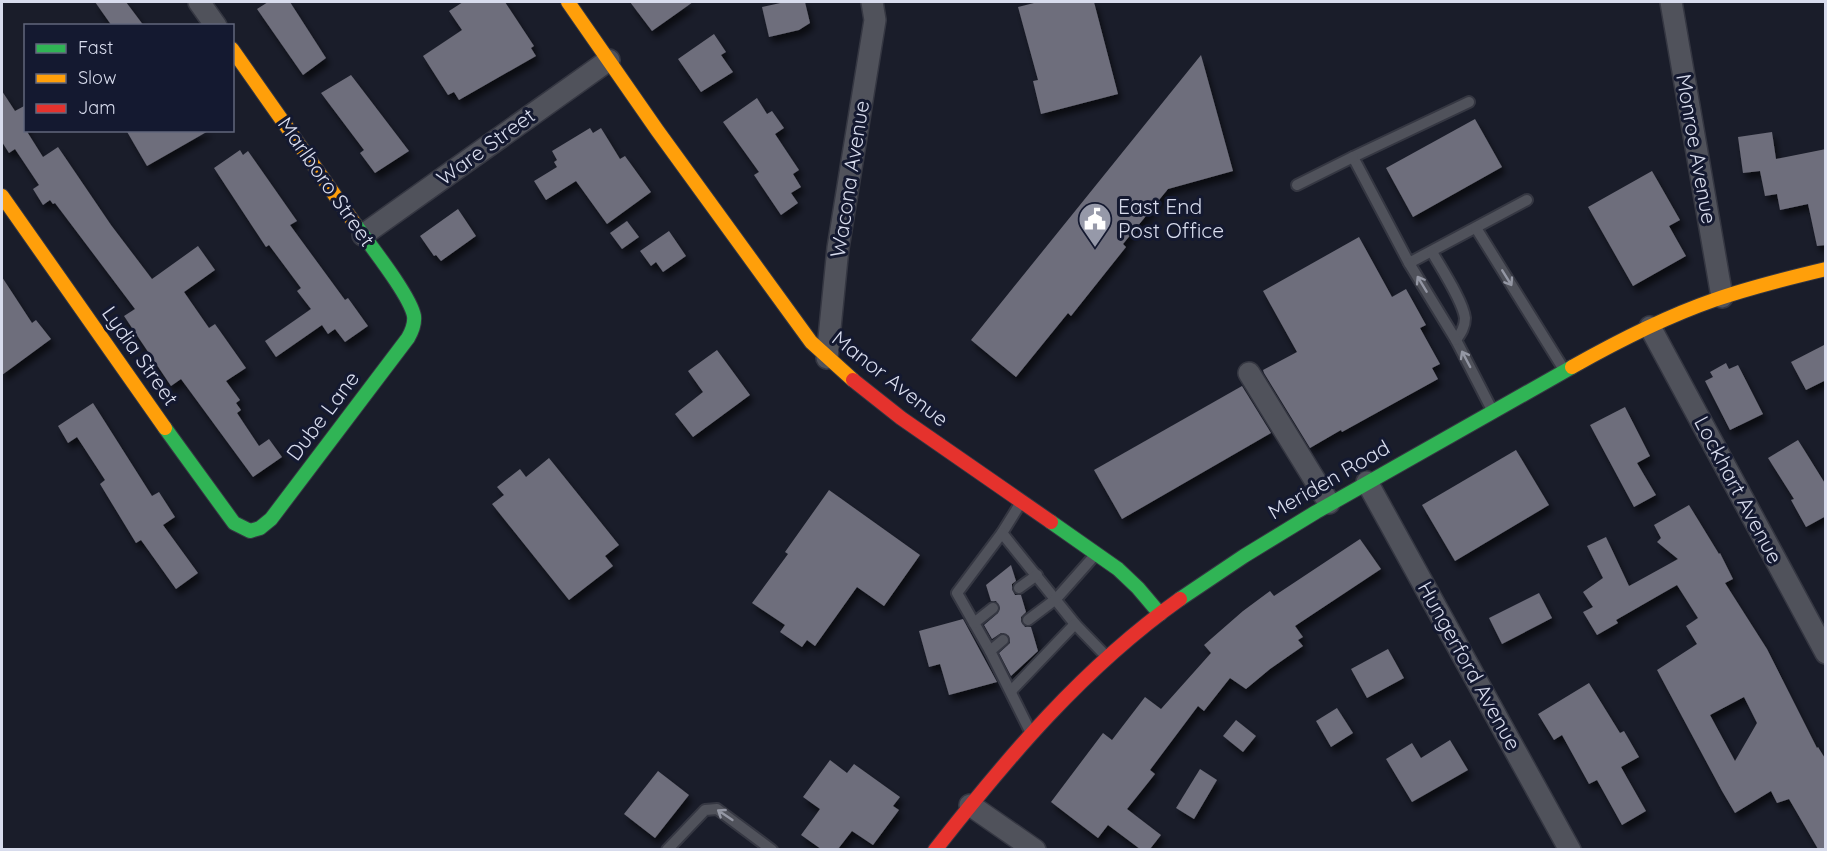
<svg xmlns="http://www.w3.org/2000/svg" width="1827" height="851" font-family="Quicksand,sans-serif">
	<style>
		.building { fill: #6e6e7b; fill-rule: evenodd; filter: url(#shadow) }
		.lines { fill: none; stroke-linecap: round; stroke-linejoin: round }
		.lane-casing { stroke: #353742; stroke-width: 14 }
		.street-casing { stroke: #353742; stroke-width: 24 }
		.fast-casing { stroke: #353742; stroke-width: 16 }
		.slow-casing { stroke: #353742; stroke-width: 16 }
		.jam-casing { stroke: #353742; stroke-width: 16 }
		.lane { stroke: #50525b; stroke-width: 10 }
		.street { stroke: #50525b; stroke-width: 21 }
		.fast { stroke: #30b455; stroke-width: 14 }
		.slow { stroke: #ff9f0a; stroke-width: 14 }
		.jam { stroke: #e5322d; stroke-width: 14 }
		.oneway { stroke: #9497a4 }
		.labels { text-anchor: middle; stroke-width: 6; stroke-linejoin: round; paint-order: stroke }
		.street-label { font-size: 21px; fill: #d8dced; stroke: #141930 }
		.poi-label { font-size: 21px; fill: #d8dced; stroke: #141930; text-anchor: start }
	</style>
	<defs>
		<filter id="shadow"><feDropShadow dx="3.5" dy="6" stdDeviation="3" flood-color="#0009"/></filter>
	</defs>
	<rect width="100%" height="100%" fill="#1a1d2a"/>
	<g class="building">
		<path d="M 95,2 L 126,2 L 144,26 L 112,26 Z"/>
		<path d="M 268,2 L 290,2 L 326,58 L 303,75 L 257,9 Z"/>
		<path d="M 463,2 L 505,2 L 534,46 L 531,48 L 536,56 L 459,100 L 454,92 L 448,95 L 423,56 L 462,30 L 449,11 Z"/>
		<path d="M 630,2 L 693,2 L 652,31 Z"/>
		<path d="M 785,2 L 805,2 L 810,23 L 799,30 L 769,37 L 762,7 Z"/>
		<path d="M 1038,2 L 1094,2 L 1118,94 L 1041,114 L 1033,81 L 1038,80 L 1018,7 Z"/>
		<path d="M 714,34 L 726,52 L 721,55 L 733,72 L 701,92 L 678,59 Z"/>
		<path d="M 1201,55 L 1233,171 L 1168,189 L 1123,244 L 1126,247 L 1071,316 L 1068,313 L 1016,377 L 971,340 Z"/>
		<path d="M 351,75 L 409,151 L 375,173 L 360,153 L 364,150 L 321,93 Z"/>
		<path d="M 2,91 L 15,111 L 26,105 L 26,130 L 43,157 L 58,147 L 111,225 L 152,279 L 198,246 L 215,270 L 184,292 L 209,328 L 215,324 L 246,368 L 226,381 L 240,400 L 236,403 L 241,410 L 237,413 L 259,446 L 269,439 L 282,457 L 253,477 L 181,379 L 171,386 L 124,316 L 135,309 L 55,203 L 53,204 L 50,200 L 43,205 L 33,189 L 39,185 L 15,149 L 9,153 L 2,142 Z"/>
		<path d="M 757,98 L 767,114 L 772,111 L 784,128 L 775,134 L 799,170 L 793,174 L 801,187 L 791,193 L 798,203 L 781,215 L 754,175 L 759,172 L 723,122 Z"/>
		<path d="M 1475,119 L 1502,167 L 1413,217 L 1386,168 Z"/>
		<path d="M 590,128 L 593,133 L 601,128 L 620,159 L 625,156 L 651,192 L 607,224 L 576,181 L 546,200 L 534,181 L 557,167 L 554,162 L 557,160 L 552,151 Z"/>
		<path d="M 126,130 L 210,130 L 147,166 Z"/>
		<path d="M 1772,132 L 1776,159 L 1826,149 L 1826,245 L 1817,246 L 1808,204 L 1780,210 L 1777,194 L 1765,196 L 1760,171 L 1743,173 L 1738,137 Z"/>
		<path d="M 240,150 L 243,155 L 248,151 L 297,221 L 290,225 L 345,300 L 348,298 L 368,326 L 345,342 L 335,329 L 328,334 L 322,325 L 276,357 L 265,341 L 311,309 L 297,291 L 301,288 L 269,245 L 266,247 L 214,168 Z"/>
		<path d="M 1652,171 L 1680,220 L 1669,226 L 1686,256 L 1633,286 L 1588,207 Z"/>
		<path d="M 458,209 L 476,236 L 441,261 L 436,255 L 434,256 L 420,236 Z"/>
		<path d="M 627,221 L 639,237 L 622,249 L 610,233 Z"/>
		<path d="M 669,231 L 686,256 L 663,272 L 656,262 L 651,266 L 640,251 Z"/>
		<path d="M 1359,237 L 1392,297 L 1406,289 L 1426,325 L 1420,328 L 1440,364 L 1432,368 L 1438,379 L 1342,432 L 1341,430 L 1310,448 L 1264,373 L 1263,370 L 1297,352 L 1263,291 Z"/>
		<path d="M 2,277 L 32,323 L 36,320 L 51,339 L 2,375 Z"/>
		<path d="M 1826,344 L 1826,380 L 1806,390 L 1791,362 Z"/>
		<path d="M 717,350 L 750,395 L 693,437 L 675,414 L 703,392 L 688,371 Z"/>
		<path d="M 1726,363 L 1729,369 L 1738,365 L 1763,414 L 1730,430 L 1705,381 L 1713,377 L 1710,372 Z"/>
		<path d="M 1242,386 L 1271,433 L 1122,519 L 1094,470 Z"/>
		<path d="M 93,403 L 152,496 L 159,492 L 175,517 L 163,525 L 198,573 L 176,589 L 141,540 L 136,543 L 100,484 L 105,480 L 77,437 L 68,443 L 58,426 Z"/>
		<path d="M 1625,407 L 1650,456 L 1637,463 L 1656,495 L 1634,507 L 1590,425 Z"/>
		<path d="M 1798,440 L 1826,485 L 1826,516 L 1806,527 L 1791,500 L 1794,499 L 1768,458 Z"/>
		<path d="M 1516,450 L 1549,505 L 1455,561 L 1422,505 Z"/>
		<path d="M 549,458 L 619,545 L 605,556 L 613,566 L 569,600 L 492,504 L 504,495 L 497,487 L 520,469 L 526,477 Z"/>
		<path d="M 829,490 L 920,555 L 884,606 L 857,587 L 815,646 L 807,640 L 802,647 L 780,632 L 785,625 L 752,603 L 788,554 L 785,552 Z"/>
		<path d="M 1689,505 L 1719,554 L 1720,553 L 1733,579 L 1725,583 L 1767,649 L 1817,748 L 1818,747 L 1826,760 L 1826,849 L 1818,849 L 1789,799 L 1777,803 L 1771,791 L 1735,813 L 1722,791 L 1657,670 L 1697,644 L 1686,626 L 1698,618 L 1677,585 L 1616,620 L 1618,623 L 1597,635 L 1583,612 L 1593,607 L 1583,592 L 1603,578 L 1587,546 L 1606,537 L 1629,586 L 1678,559 L 1657,542 L 1661,538 L 1654,525 ZM 1744,697 L 1757,723 L 1735,761 L 1710,715 Z"/>
		<path d="M 1360,539 L 1381,569 L 1295,626 L 1303,637 L 1298,640 L 1303,646 L 1270,669 L 1246,689 L 1230,678 L 1204,711 L 1198,706 L 1150,770 L 1155,774 L 1127,809 L 1161,835 L 1150,849 L 1140,849 L 1108,825 L 1098,838 L 1051,802 L 1103,733 L 1112,740 L 1145,697 L 1161,709 L 1211,653 L 1204,645 L 1243,611 L 1270,591 L 1274,596 Z"/>
		<path d="M 1011,565 L 1016,581 L 1012,584 L 1012,589 L 1015,595 L 1021,595 L 1026,612 L 1021,617 L 1021,621 L 1025,627 L 1031,627 L 1038,651 L 1011,676 L 999,653 L 1010,643 L 1009,636 L 1001,633 L 992,639 L 984,625 L 998,613 L 1000,608 L 996,601 L 991,601 L 986,585 Z"/>
		<path d="M 1539,593 L 1552,618 L 1502,644 L 1489,618 Z"/>
		<path d="M 963,619 L 997,682 L 949,695 L 940,664 L 929,667 L 919,631 Z"/>
		<path d="M 1388,649 L 1404,678 L 1367,698 L 1351,669 Z"/>
		<path d="M 1589,683 L 1620,733 L 1624,731 L 1639,757 L 1621,767 L 1646,811 L 1622,825 L 1597,780 L 1589,784 L 1562,735 L 1554,740 L 1538,714 Z"/>
		<path d="M 1337,708 L 1353,733 L 1331,747 L 1316,721 Z"/>
		<path d="M 1236,720 L 1256,736 L 1243,752 L 1223,736 Z"/>
		<path d="M 1450,740 L 1468,770 L 1412,802 L 1386,759 L 1412,743 L 1421,758 Z"/>
		<path d="M 830,760 L 847,773 L 854,764 L 900,797 L 893,806 L 899,810 L 873,845 L 852,831 L 838,849 L 821,849 L 801,835 L 820,809 L 803,797 Z"/>
		<path d="M 1200,769 L 1217,780 L 1194,819 L 1176,808 Z"/>
		<path d="M 658,771 L 689,795 L 655,838 L 624,814 Z"/>
	</g>
	<g class="lines">
		<defs>
			<g id="lane">
				<path d="M 1469,102 L 1353,157 L 1409,263 L 1527,200"/>
				<path d="M 1297,185 L 1353,157"/>
				<path d="M 1476,228 L 1563,368"/>
				<path d="M 1432,252 C 1441,268 1463,301 1465,318 C 1465,327 1461,333 1456,340 L 1491,408"/>
				<path d="M 1409,263 L 1456,340"/>
				<path d="M 1020,504 L 1002,533 L 957,593 L 990,651 L 1029,729"/>
				<path d="M 1002,533 L 1075,624"/>
				<path d="M 1019,588 L 1037,575"/>
				<path d="M 1028,620 L 1056,599 L 1095,555"/>
				<path d="M 974,623 L 993,608"/>
				<path d="M 990,651 L 1003,640"/>
				<path d="M 1011,691 L 1075,624 L 1104,654"/>
				<path d="M 667,850 L 705,810 L 717,809 L 772,850"/>
			</g>
			<g id="street">
				<path d="M 199,2 L 216,26"/>
				<path d="M 1671,2 L 1722,297"/>
				<path d="M 363,235 L 609,60"/>
				<path d="M 1650,327 L 1826,653"/>
				<path d="M 827,358 L 838,248 L 875,20 L 872,2"/>
				<path d="M 1249,373 L 1329,503"/>
				<path d="M 1367,482 L 1570,850"/>
				<path d="M 970,805 L 1035,850"/>
			</g>
			<g id="fast">
				<path d="M 165,428 L 234,523 L 250,531 L 260,528 L 271,519 L 408,338 C 412,331 415,324 414,316 C 410,295 369,244 355,224"/>
				<path d="M 1051,522 L 1118,569 L 1138,588 L 1160,614"/>
				<path d="M 1180,599 L 1244,556 L 1316,512 L 1572,367"/>
			</g>
			<g id="slow">
				<path d="M 568,2 L 657,130 L 811,342 L 853,380"/>
				<path d="M 232,49 L 355,224"/>
				<path d="M 2,196 L 165,428"/>
				<path d="M 1572,367 C 1618,341 1665,317 1714,300 C 1751,287 1788,278 1826,269"/>
			</g>
			<g id="jam">
				<path d="M 853,380 L 901,418 L 1051,522"/>
				<path d="M 935,850 C 1008,757 1083,668 1180,599"/>
			</g>
		</defs>
		<use href="#lane" class="lane-casing"/>
		<use href="#street" class="street-casing"/>
		<use href="#fast" class="fast-casing"/>
		<use href="#slow" class="slow-casing"/>
		<use href="#jam" class="jam-casing"/>
		<use href="#lane" class="lane"/>
		<use href="#street" class="street"/>
		<use href="#fast" class="fast"/>
		<use href="#slow" class="slow"/>
		<use href="#jam" class="jam"/>
	</g>
	<defs><path id="oneway-shaft" d="M-6 0H5M1.5-3L5.5 0L1.5 3" fill="none" stroke-width="1.6" stroke-linecap="round" stroke-linejoin="round" transform="scale(1.5)"/></defs>
	<g class="oneway">
		<use href="#oneway-shaft" transform="translate(1507 278) rotate(58)"/>
		<use href="#oneway-shaft" transform="translate(1422 284) rotate(-121)"/>
		<use href="#oneway-shaft" transform="translate(1466 359) rotate(-118)"/>
		<use href="#oneway-shaft" transform="translate(725 815) rotate(-146)"/>
	</g>
	<defs>
		<symbol id="civic-pin" viewBox="-11 -11 22 30"><path d="M0 17L-7.5 6A9.5 9.5 0 1 1 7.5 6Z" fill="#9699a9" stroke="#141930"/><path d="M-.6-6.5H3V-4.5H.6V-3L4-1V1h2V6H-6V1h2V-1L-.6-3ZM-1.2 2.5V6h2.4V2.5Z" fill="#fff"/></symbol>
	</defs>
	<g fill-rule="evenodd">
		<use href="#civic-pin" x="1076" y="200" width="38" height="52"/>
	</g>
	<g class="labels">
		<g class="street-label">
			<text transform="translate(486 147) rotate(-36)" y="7">Ware Street</text>
			<text transform="translate(1696 149) rotate(80)" y="7">Monroe Avenue</text>
			<text transform="translate(850 179) rotate(-81)" y="7">Wacona Avenue</text>
			<text transform="translate(326 182) rotate(55)" y="7">Marlboro Street</text>
			<text transform="translate(140 356) rotate(55)" y="7">Lydia Street</text>
			<text transform="translate(890 379) rotate(38)" y="7">Manor Avenue</text>
			<text transform="translate(323 416) rotate(-53)" y="7">Dube Lane</text>
			<text transform="translate(1329 480) rotate(-30)" y="7">Meriden Road</text>
			<text transform="translate(1738 490) rotate(62)" y="7">Lockhart Avenue</text>
			<text transform="translate(1469 666) rotate(61)" y="7">Hungerford Avenue</text>
		</g>
		<g class="poi-label">
			<text x="1118" y="214">East End<tspan x="1118" dy="24">Post Office</tspan></text>
		</g>
	</g>
	<rect width="1827" height="851" fill="none" stroke="#d8dced" stroke-width="6"/>
	<rect x="24" y="24" width="210" height="108" fill="#141930" stroke="#62677c" stroke-width="1.5"/>
	<rect x="36" y="44" width="30" height="9" fill="#30b455" stroke="#62677c" stroke-width="1.5"/>
	<text x="78" y="54" font-size="18" fill="#d8dced">Fast</text>
	<rect x="36" y="74" width="30" height="9" fill="#ff9f0a" stroke="#62677c" stroke-width="1.5"/>
	<text x="78" y="84" font-size="18" fill="#d8dced">Slow</text>
	<rect x="36" y="104" width="30" height="9" fill="#e5322d" stroke="#62677c" stroke-width="1.5"/>
	<text x="78" y="114" font-size="18" fill="#d8dced">Jam</text>
</svg>
